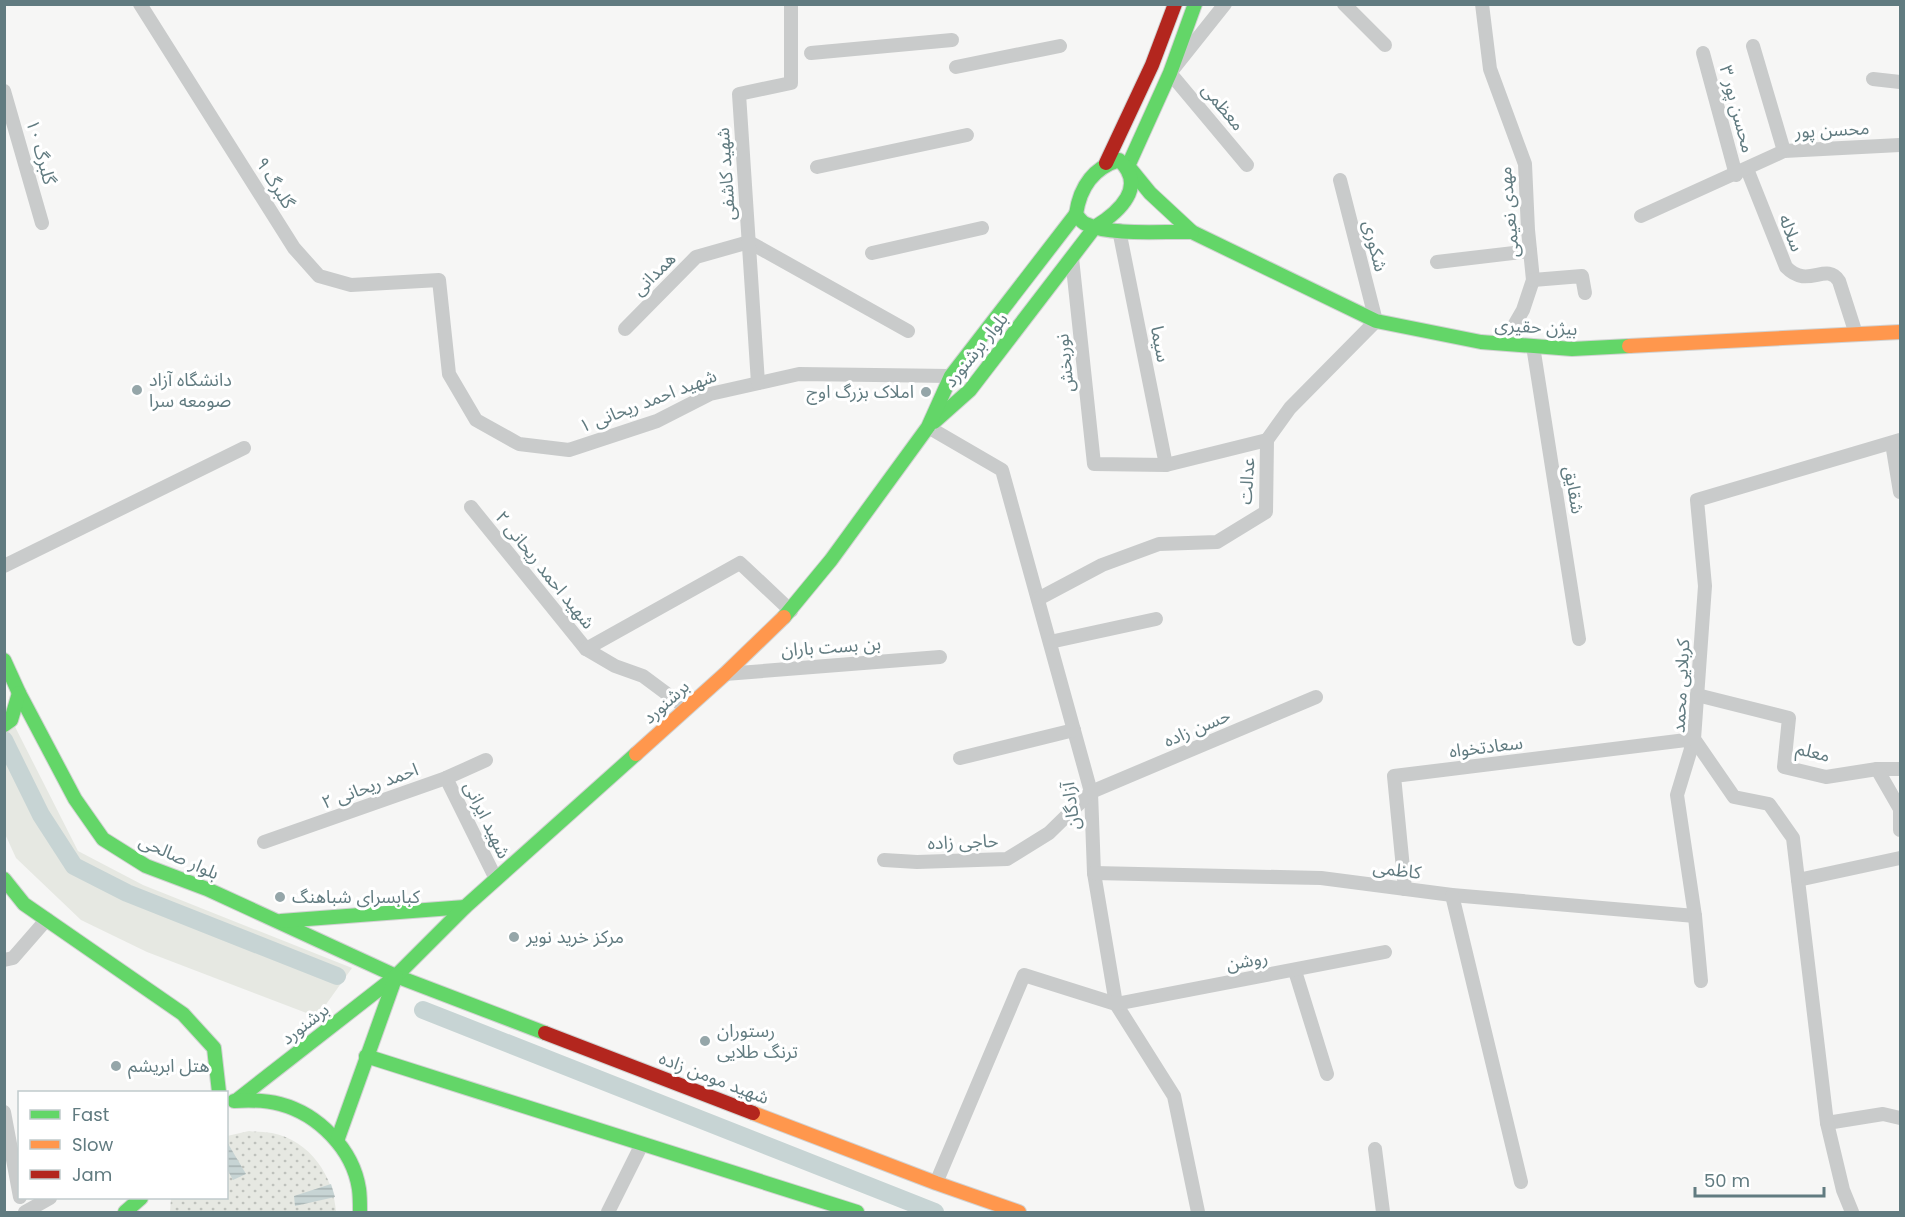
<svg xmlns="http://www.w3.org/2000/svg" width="1905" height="1217" font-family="Poppins,'Noto Sans Arabic',sans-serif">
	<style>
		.grass { fill: url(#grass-dots) }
		.park { fill: #e6e8e2 }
		.water { fill: url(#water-rules) }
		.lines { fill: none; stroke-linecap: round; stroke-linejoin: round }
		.canal { stroke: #c7d4d4; stroke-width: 18 }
		.fast-casing { stroke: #d1d2d2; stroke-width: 16 }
		.slow-casing { stroke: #d1d2d2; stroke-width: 16 }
		.jam-casing { stroke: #d1d2d2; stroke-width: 16 }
		.street { stroke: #c9cbcb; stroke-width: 14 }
		.fast { stroke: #63d668; stroke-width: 14 }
		.slow { stroke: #ff974d; stroke-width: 14 }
		.jam { stroke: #b3261e; stroke-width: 14 }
		.poi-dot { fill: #95a6a9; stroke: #fff; stroke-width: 2 }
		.labels { text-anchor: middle; stroke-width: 6; stroke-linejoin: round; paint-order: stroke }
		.street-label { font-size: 18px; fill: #617b80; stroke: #fff }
		.poi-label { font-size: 18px; fill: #617b80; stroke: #fff; text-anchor: start }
	</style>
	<defs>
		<pattern id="grass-dots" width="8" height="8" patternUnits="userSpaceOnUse" patternTransform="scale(1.5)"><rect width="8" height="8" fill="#e6e8e2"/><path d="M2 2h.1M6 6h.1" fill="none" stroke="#bec1bc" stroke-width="1.8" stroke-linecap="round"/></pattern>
		<pattern id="water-rules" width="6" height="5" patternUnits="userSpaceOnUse" patternTransform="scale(1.5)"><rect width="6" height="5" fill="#c7d4d4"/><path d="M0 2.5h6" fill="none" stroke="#a5b1b1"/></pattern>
	</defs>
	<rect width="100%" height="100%" fill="#f6f6f5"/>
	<path class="grass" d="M 249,1131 C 256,1132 265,1132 272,1133 C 310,1140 334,1177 336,1212 L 170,1212 L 171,1198 L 226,1198 L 227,1136 Z"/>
	<path class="park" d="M 4,705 L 78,851 L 143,885 L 352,968 L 317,1017 L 147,952 L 81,920 L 16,858 L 5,834 Z"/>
	<g class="water">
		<path d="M 227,1142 L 246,1174 L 233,1180 L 227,1169 Z"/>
		<path d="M 331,1184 L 335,1197 L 295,1206 L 294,1196 Z"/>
	</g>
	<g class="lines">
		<g class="canal">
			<path d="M 4,740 L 41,815 L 74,866 L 127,893 L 337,976"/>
			<path d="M 423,1010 L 935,1212"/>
		</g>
		<defs>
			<g id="fast">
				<path d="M 1195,4 L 1170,73 L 1128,166 L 1150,193 L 1192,232 L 1376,321 L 1481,342 L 1572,349 L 1629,346"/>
				<path d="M 934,422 L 970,390 L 1095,227 C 1119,212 1148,186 1119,160 C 1093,168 1080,187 1076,214 C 1079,218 1081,222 1086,224 C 1110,236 1164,231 1192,232"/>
				<path d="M 784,617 L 831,560 L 928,427 L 951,376 L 1076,214"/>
				<path d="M 4,660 L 19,693 L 75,799 L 103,839 L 146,866 L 207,889 L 396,976 L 545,1033"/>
				<path d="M 4,725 L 11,720 L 19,693"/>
				<path d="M 4,879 L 24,904 L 183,1014 L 214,1048 L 219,1092"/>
				<path d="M 281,921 L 465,907"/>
				<path d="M 366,1056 L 857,1212"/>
				<path d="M 237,1100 L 396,976 L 465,907 L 636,754"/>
				<path d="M 234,1101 C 250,1100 265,1100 280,1104 C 318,1114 353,1149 359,1189 C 360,1196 360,1204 360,1212"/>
				<path d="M 337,1141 L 396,976"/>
				<path d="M 125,1212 L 141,1198"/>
			</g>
			<g id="slow">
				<path d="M 1629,346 L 1900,332"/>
				<path d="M 636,754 L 725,674 L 784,617"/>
				<path d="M 753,1113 L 936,1183 L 1019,1212"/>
			</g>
			<g id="jam">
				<path d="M 1106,163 L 1152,65 L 1175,4"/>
				<path d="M 545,1033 L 753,1113"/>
			</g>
		</defs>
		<use href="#fast" class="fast-casing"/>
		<use href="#slow" class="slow-casing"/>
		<use href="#jam" class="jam-casing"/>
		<g class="street">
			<path d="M 140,4 L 294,248 L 319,276 L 351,285 L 439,280 L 449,374 L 476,420 L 519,444 L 569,450 L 657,421 L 710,394 L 799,374 L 951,376"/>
			<path d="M 1225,4 L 1170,73 L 1247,165"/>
			<path d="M 1344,4 L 1385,45"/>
			<path d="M 1482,4 L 1490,69 L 1525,164 L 1528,230 L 1533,280 L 1523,310 L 1504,343"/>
			<path d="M 1753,46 L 1784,151"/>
			<path d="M 811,53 L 952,40"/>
			<path d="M 1703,53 L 1736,175"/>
			<path d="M 956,67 L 1060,46"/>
			<path d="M 1873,79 L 1900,82"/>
			<path d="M 4,91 L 42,223"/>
			<path d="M 817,167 L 967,135"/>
			<path d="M 1747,169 L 1786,267 C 1808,290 1826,261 1839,281 L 1856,334"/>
			<path d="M 1641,216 L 1784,151 L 1900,145"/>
			<path d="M 1119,230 L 1166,465"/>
			<path d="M 872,253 L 982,228"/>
			<path d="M 1072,258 L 1094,464 L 1166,465 L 1267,440"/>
			<path d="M 1437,262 L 1530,251"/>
			<path d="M 1533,280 L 1582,276 L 1585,293"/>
			<path d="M 625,329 L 696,257 L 749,242 L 908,331"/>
			<path d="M 1533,346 L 1579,639"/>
			<path d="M 758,383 L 739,94 L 791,83 L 791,4"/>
			<path d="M 928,427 L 1002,470 L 1091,792 L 1094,873 L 1116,1004 L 1174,1096 L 1198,1212"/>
			<path d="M 1892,443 L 1900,492"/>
			<path d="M 471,507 L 586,649 L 615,666 L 643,676 L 686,708"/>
			<path d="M 4,566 L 244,448"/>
			<path d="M 1038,599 L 1102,565 L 1159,544 L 1217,542 L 1266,512 L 1267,440 L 1290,408 L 1376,321 L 1340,180"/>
			<path d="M 1050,642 L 1156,619"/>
			<path d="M 586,649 L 740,563 L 791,611"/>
			<path d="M 725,674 L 940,657"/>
			<path d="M 1697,695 L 1789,718 L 1784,767 L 1826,777 L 1877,769 L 1900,769"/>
			<path d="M 960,758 L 1074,730"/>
			<path d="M 1877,769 L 1900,809 L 1900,830"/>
			<path d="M 446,778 L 496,879"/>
			<path d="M 264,842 L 446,778 L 486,760"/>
			<path d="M 884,860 L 917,862 L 1007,859 L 1049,833 L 1091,792 L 1316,697"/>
			<path d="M 1094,873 L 1321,878 L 1452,895 L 1695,916"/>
			<path d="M 1798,880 L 1900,858"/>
			<path d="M 1405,889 L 1394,776 L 1694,739 L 1677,795 L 1695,916 L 1701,981"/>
			<path d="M 1452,895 L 1521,1182"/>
			<path d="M 4,960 L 13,958 L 47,919"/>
			<path d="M 1295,971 L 1327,1074"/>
			<path d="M 4,1112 L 20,1197"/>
			<path d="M 1827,1123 L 1883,1114 L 1900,1118"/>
			<path d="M 1375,1149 L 1383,1212"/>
			<path d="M 936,1183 L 1024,975 L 1116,1004 L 1385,952"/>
			<path d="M 25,1212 L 50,1198"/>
			<path d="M 608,1212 L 642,1144"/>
			<path d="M 1852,1212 L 1843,1190 L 1827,1123 L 1793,838 L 1769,804 L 1734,797 L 1694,739 L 1705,586 L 1697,500 L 1900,440"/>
		</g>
		<use href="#fast" class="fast"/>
		<use href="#slow" class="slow"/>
		<use href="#jam" class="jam"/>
	</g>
	<g class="poi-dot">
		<circle cx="137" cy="390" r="6"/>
		<circle cx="926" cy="392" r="6"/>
		<circle cx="280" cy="897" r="6"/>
		<circle cx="514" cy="937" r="6"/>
		<circle cx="705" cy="1041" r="6"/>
		<circle cx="116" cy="1066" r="6"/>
	</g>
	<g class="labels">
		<g class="street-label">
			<text transform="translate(1223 107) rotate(50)" y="6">معظمی</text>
			<text transform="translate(1737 109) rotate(75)" y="6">محسن پور ۳</text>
			<text transform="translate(1832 130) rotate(-3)" y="6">محسن پور</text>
			<text transform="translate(41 152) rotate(74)" y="6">گلبرگ ۱۰</text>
			<text transform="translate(726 174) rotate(-94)" y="6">شهید کاشفی</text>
			<text transform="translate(275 183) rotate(58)" y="6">گلبرگ ۹</text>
			<text transform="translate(1509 212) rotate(-95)" y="6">مهدی نعیمی</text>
			<text transform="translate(1791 233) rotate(69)" y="6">سلاله</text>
			<text transform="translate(1375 246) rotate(76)" y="6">شکوری</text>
			<text transform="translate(654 274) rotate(-45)" y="6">همدانی</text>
			<text transform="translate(1536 327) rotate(3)" y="6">بیژن حقیری</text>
			<text transform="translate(1160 344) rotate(79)" y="6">سیما</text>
			<text transform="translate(976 350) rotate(-51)" y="6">بلوار برشنورد</text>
			<text transform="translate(1065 363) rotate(-96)" y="6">نوربخش</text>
			<text transform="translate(648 401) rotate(-21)" y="6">شهید احمد ریحانی ۱</text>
			<text transform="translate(1247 481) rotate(-86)" y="6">عدالت</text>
			<text transform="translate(1574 490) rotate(81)" y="6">شقایق</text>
			<text transform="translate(545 570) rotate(51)" y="6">شهید احمد ریحانی ۲</text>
			<text transform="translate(831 647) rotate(-4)" y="6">بن بست باران</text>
			<text transform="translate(1681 686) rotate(-87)" y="6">کربلایی محمد</text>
			<text transform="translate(666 702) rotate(-42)" y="6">برشنورد</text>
			<text transform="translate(1197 728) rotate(-23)" y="6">حسن زاده</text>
			<text transform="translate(1486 747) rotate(-7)" y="6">سعادتخواه</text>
			<text transform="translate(1813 752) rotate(14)" y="6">معلم</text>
			<text transform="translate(370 786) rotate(-20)" y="6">احمد ریحانی ۲</text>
			<text transform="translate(1071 806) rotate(-97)" y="6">آزادگان</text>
			<text transform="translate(487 820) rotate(64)" y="6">شهید ایرانی</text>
			<text transform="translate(963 842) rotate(-2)" y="6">حاجی زاده</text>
			<text transform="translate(179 857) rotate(24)" y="6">بلوار صالحی</text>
			<text transform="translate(1397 870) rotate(7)" y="6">کاظمی</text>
			<text transform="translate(1247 961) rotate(-10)" y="6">روشن</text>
			<text transform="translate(305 1024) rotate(-38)" y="6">برشنورد</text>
			<text transform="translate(714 1078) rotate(21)" y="6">شهید مومن زاده</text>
		</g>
		<g class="poi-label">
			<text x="149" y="386">دانشگاه آزاد<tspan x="149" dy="21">صومعه سرا</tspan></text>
			<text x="914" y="398" text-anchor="end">املاک بزرگ اوج</text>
			<text x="292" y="903">کبابسرای شباهنگ</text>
			<text x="526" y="943">مرکز خرید نویر</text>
			<text x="717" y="1037">رستوران<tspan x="717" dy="21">ترنگ طلایی</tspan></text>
			<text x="128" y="1072">هتل ابریشم</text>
		</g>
	</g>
	<rect width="1905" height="1217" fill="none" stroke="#617b80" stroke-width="12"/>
	<rect x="18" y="1091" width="210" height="108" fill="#ffffff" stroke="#c0cacc" stroke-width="1.5"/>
	<rect x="30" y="1110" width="30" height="9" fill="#63d668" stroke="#c0cacc" stroke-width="1.5"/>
	<text x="72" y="1121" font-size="18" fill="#617b80">Fast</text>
	<rect x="30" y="1140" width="30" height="9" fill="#ff974d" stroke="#c0cacc" stroke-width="1.5"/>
	<text x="72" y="1151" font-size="18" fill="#617b80">Slow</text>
	<rect x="30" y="1170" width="30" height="9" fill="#b3261e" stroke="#c0cacc" stroke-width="1.5"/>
	<text x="72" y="1181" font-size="18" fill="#617b80">Jam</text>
	<path d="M1695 1187v9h129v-9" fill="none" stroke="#617b80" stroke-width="3"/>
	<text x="1704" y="1187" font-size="18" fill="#617b80" stroke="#ffffff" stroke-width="4.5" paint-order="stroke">50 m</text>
</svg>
